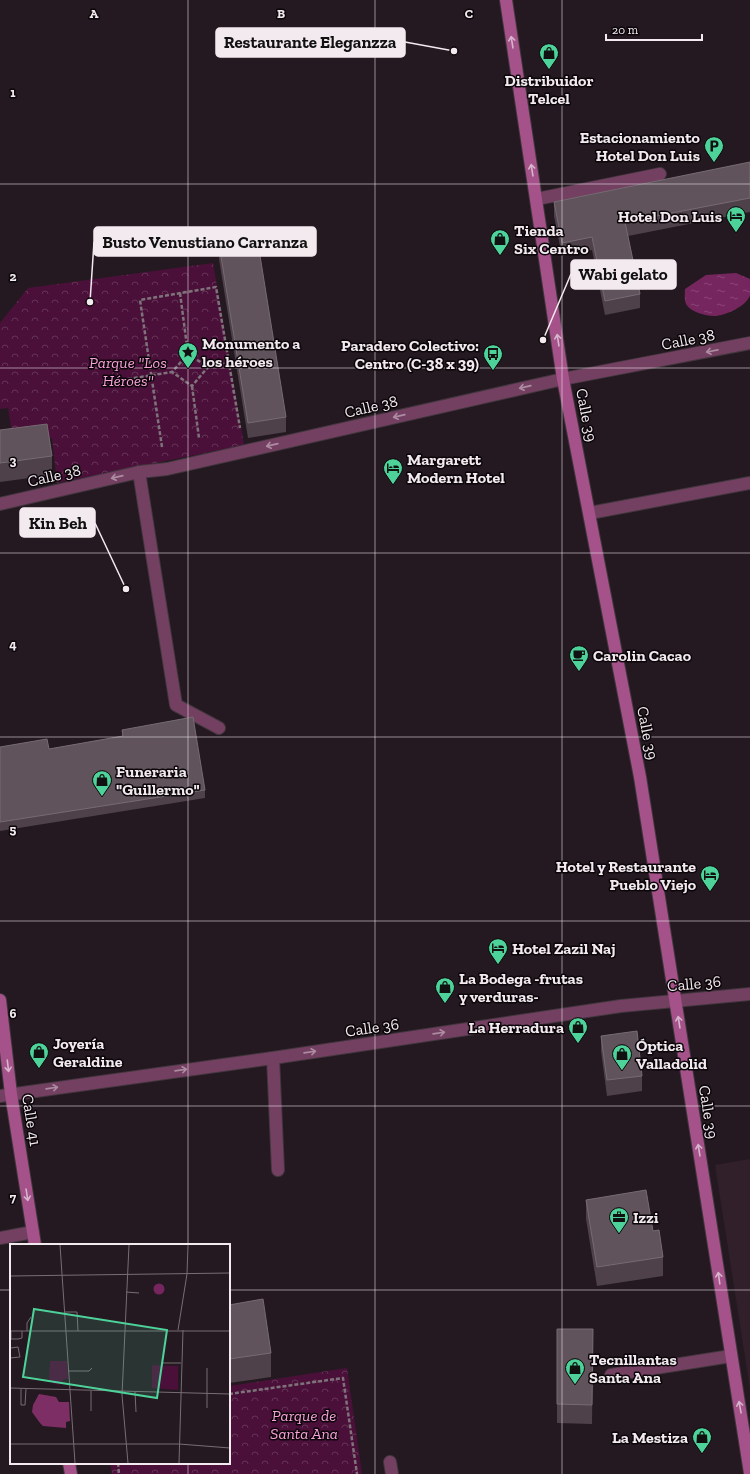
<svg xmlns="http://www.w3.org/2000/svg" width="750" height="1474" font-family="'Zilla Slab',serif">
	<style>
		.built { fill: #311f2a }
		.park { fill: url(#park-crowns) }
		.water { fill: url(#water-ripples) }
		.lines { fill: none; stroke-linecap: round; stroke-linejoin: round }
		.service-casing { stroke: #42363e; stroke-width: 14 }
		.minor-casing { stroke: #42363e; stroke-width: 14 }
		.secondary-casing { stroke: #42363e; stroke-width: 14 }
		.path { stroke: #7e737a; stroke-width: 2.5; stroke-dasharray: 4 2; stroke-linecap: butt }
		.service { stroke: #744062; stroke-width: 12 }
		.minor { stroke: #744062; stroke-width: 12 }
		.secondary { stroke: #a45289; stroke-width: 12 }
		.wall { fill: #4e414a }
		.building { fill: #60535b; stroke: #776b73 }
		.oneway { stroke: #d7b5cc }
		.oneway2 { stroke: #ad8ca2 }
		.grid { fill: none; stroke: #f3eaf0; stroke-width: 1; stroke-opacity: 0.55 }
		.labels { text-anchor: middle; stroke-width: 3; stroke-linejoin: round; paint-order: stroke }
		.poi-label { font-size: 16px; font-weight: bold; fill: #f3eaf0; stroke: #0b0609; text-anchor: start }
		.street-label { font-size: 16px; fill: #f3eaf0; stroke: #0b0609 }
		.park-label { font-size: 16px; font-style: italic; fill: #faa1da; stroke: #0b0609 }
		.inset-road { fill: none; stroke: #776d74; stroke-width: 1 }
		.view { fill: #4dd39a; fill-opacity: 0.15; stroke: #4dd39a; stroke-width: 2 }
		.inset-edge { fill: none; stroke: #f3eaf0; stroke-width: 2 }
		.grid-label { font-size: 13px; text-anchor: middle; font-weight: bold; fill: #f3eaf0; stroke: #0b0609; stroke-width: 3; stroke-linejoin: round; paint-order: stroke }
		.leader { fill: none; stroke: #f3eaf0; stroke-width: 1.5 }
		.callout-dot { fill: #f3eaf0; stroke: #0b0609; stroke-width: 1.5 }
		.callout { fill: #f3eaf0; stroke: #f3eaf0; stroke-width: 1.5 }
		.callout-label { font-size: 17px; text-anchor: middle; font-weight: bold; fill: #111 }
	</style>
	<defs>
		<pattern id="park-crowns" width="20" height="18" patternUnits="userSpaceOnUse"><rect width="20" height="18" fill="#4a1039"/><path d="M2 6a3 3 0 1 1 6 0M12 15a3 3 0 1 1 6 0" fill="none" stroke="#653356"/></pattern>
		<pattern id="water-ripples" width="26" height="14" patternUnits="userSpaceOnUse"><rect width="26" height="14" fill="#76265e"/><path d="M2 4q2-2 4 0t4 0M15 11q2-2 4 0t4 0" fill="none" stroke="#8a4675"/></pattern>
	</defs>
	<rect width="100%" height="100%" fill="#251921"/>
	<path class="built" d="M 750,1159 L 750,1389 L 715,1165 Z"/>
	<g class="park">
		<path d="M 213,263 L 244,445 L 57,483 L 52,438 L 14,443 L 8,408 L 0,409 L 0,323 L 28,288 Z"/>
		<path d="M 347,1368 L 362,1474 L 112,1474 L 110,1463 L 229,1463 L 229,1386 Z"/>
	</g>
	<path class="water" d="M 736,273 L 750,279 C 750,284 750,290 750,295 C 747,306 725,316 714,316 C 706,316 690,312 686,304 C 684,299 685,294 685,289 L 706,275 Z"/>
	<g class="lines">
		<defs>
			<g id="service">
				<path d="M 537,199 L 660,174"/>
				<path d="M 139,472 L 176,705 L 219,728"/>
				<path d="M 590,513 L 750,483"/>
				<path d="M 273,1058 L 278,1170"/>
				<path d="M 0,1238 L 33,1232"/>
				<path d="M 611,1375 L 731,1356"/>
			</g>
			<g id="minor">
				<path d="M 0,504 L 139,472 L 167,469 L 563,379 L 750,343"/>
				<path d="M 0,1096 L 273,1058 L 621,1006 L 750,994"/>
				<path d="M 390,1462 L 392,1474"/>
			</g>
			<g id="secondary">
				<path d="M 506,0 L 563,379 L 640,777 L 750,1473"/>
				<path d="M 0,1000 L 11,1094 L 35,1245"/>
				<path d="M 69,1463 L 71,1474"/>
			</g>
		</defs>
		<use href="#service" class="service-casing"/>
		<use href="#minor" class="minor-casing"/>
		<use href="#secondary" class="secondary-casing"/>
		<g class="path">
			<path d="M 180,293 L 188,354 L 172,372 L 192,386 L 208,367 L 188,354"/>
			<path d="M 208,367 L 228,362"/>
			<path d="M 122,380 L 172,372"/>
			<path d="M 192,386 L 199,438"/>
			<path d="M 162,447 L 140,300 L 216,287 L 240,428"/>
			<path d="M 229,1394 L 343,1378 L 357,1474"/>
			<path d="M 118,1463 L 119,1474"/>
		</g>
		<use href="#service" class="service"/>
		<use href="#minor" class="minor"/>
		<use href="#secondary" class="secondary"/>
	</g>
	<g class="wall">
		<path d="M 750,162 L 750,212 L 628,236 L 640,294 L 640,308 L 605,315 L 592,250 L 562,256 L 554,216 L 554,202 Z"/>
		<path d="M 219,244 L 286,417 L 286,432 L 248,438 L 219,259 Z"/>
		<path d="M 0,430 L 52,456 L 52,475 L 0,482 Z"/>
		<path d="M 122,730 L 205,790 L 205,798 L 0,831 L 0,747 L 49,749 L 122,736 Z"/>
		<path d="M 601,1036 L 642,1076 L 642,1091 L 607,1096 L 601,1051 Z"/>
		<path d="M 586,1200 L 653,1231 L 663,1257 L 663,1276 L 597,1286 L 586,1219 Z"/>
		<path d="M 229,1305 L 271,1353 L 271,1377 L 229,1383 Z"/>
		<path d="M 557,1329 L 593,1329 L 592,1424 L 557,1423 Z"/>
	</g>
	<g class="building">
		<path d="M 750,162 L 750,198 L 625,222 L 640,294 L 605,301 L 592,237 L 562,243 L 554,202 Z"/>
		<path d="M 257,237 L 286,417 L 248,423 L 219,244 Z"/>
		<path d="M 47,424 L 52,456 L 0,463 L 0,430 Z"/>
		<path d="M 193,717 L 205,790 L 0,822 L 0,747 L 47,739 L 49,749 L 123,736 L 122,730 Z"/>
		<path d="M 637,1031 L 642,1076 L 607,1080 L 601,1036 Z"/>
		<path d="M 646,1190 L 653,1231 L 659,1230 L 663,1257 L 597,1267 L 586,1200 Z"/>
		<path d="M 263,1299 L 271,1353 L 229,1359 L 229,1305 Z"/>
		<path d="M 557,1329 L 593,1329 L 592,1405 L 557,1404 Z"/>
	</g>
	<defs><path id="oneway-shaft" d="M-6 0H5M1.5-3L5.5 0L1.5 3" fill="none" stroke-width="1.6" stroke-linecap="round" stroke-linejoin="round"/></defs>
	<g class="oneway">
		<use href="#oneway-shaft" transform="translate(512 42) rotate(-99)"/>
		<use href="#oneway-shaft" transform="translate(532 170) rotate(-99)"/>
		<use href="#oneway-shaft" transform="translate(558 340) rotate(-99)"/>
		<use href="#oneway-shaft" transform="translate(679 1022) rotate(-99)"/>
		<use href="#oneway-shaft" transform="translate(8 1066) rotate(83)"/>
		<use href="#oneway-shaft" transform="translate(699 1150) rotate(-99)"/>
		<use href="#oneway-shaft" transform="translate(27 1195) rotate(81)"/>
		<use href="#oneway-shaft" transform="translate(719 1278) rotate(-98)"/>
		<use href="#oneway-shaft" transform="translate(740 1407) rotate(-100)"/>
	</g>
	<g class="oneway2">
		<use href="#oneway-shaft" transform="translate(712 351) rotate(169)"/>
		<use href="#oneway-shaft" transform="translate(525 387) rotate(167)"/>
		<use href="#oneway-shaft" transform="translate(399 416) rotate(167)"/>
		<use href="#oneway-shaft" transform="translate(272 445) rotate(167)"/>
		<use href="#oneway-shaft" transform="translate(117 477) rotate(167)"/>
		<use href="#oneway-shaft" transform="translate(439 1033) rotate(-8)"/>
		<use href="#oneway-shaft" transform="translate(310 1052) rotate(-8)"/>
		<use href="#oneway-shaft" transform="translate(181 1070) rotate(-8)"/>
		<use href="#oneway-shaft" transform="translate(52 1088) rotate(-8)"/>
	</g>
	<path class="grid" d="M 188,0 L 188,1245M 375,0 L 375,1474M 562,0 L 562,1474M 0,184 L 750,184M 0,368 L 750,368M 0,553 L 750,553M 0,737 L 750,737M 0,921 L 750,921M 0,1106 L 750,1106M 0,1290 L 11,1290M 229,1290 L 750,1290M 188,1463 L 188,1474"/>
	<defs>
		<symbol id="shop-pin" viewBox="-11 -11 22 30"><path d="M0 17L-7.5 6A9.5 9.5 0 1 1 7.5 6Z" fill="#4dd39a" stroke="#0b0609"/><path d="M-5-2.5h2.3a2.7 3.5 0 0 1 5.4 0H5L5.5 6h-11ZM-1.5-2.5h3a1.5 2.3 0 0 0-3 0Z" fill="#111"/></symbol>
		<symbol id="parking-pin" viewBox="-11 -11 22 30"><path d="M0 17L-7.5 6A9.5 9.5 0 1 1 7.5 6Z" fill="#4dd39a" stroke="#0b0609"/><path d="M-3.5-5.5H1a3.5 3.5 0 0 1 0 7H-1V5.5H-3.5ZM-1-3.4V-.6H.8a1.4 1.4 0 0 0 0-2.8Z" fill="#111"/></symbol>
		<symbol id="hotel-pin" viewBox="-11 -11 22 30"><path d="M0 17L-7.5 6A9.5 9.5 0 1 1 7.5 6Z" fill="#4dd39a" stroke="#0b0609"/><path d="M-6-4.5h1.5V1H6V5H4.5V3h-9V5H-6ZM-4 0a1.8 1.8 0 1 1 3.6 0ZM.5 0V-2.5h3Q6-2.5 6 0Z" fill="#111"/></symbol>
		<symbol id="sight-pin" viewBox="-11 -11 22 30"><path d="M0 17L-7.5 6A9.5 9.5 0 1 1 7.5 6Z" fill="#4dd39a" stroke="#0b0609"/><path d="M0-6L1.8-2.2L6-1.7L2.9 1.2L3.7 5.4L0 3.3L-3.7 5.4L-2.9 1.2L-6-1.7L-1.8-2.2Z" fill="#111"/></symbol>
		<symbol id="bus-pin" viewBox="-11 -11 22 30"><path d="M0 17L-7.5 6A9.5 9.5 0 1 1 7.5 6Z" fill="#4dd39a" stroke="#0b0609"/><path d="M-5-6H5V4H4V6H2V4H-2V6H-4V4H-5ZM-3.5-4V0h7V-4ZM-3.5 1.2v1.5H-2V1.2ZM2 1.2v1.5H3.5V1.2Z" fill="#111"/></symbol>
		<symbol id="cafe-pin" viewBox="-11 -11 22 30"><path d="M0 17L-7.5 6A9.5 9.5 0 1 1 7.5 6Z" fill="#4dd39a" stroke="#0b0609"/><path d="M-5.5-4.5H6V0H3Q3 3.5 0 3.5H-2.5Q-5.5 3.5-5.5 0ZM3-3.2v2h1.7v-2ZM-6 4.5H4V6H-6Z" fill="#111"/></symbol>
		<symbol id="office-pin" viewBox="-11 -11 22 30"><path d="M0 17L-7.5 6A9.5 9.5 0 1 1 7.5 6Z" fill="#4dd39a" stroke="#0b0609"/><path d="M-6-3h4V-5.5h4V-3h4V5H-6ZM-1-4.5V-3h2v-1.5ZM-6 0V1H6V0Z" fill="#111"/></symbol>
	</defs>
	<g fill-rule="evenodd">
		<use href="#shop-pin" x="538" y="42" width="22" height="30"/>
		<use href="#parking-pin" x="703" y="135" width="22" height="30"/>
		<use href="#hotel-pin" x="725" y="205" width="22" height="30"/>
		<use href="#shop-pin" x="489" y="228" width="22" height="30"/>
		<use href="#sight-pin" x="177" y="341" width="22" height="30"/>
		<use href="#bus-pin" x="482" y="343" width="22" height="30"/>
		<use href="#hotel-pin" x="382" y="457" width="22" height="30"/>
		<use href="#cafe-pin" x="568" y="644" width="22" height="30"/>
		<use href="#shop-pin" x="91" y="769" width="22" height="30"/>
		<use href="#hotel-pin" x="699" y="864" width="22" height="30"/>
		<use href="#hotel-pin" x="487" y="937" width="22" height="30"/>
		<use href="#shop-pin" x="434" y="976" width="22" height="30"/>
		<use href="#shop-pin" x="567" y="1016" width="22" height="30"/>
		<use href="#shop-pin" x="28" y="1041" width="22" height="30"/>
		<use href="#shop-pin" x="611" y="1043" width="22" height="30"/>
		<use href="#office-pin" x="608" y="1206" width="22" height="30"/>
		<use href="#shop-pin" x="564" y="1357" width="22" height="30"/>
		<use href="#shop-pin" x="691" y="1426" width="22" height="30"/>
	</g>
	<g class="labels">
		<g class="poi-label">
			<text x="549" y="86" text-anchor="middle">Distribuidor<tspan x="549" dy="18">Telcel</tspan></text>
			<text x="700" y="143" text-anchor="end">Estacionamiento<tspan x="700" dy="18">Hotel Don Luis</tspan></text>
			<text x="722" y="222" text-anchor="end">Hotel Don Luis</text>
			<text x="514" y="236">Tienda<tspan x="514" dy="18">Six Centro</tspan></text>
			<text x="202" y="349">Monumento a<tspan x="202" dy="18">los héroes</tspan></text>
			<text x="479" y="351" text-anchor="end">Paradero Colectivo:<tspan x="479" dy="18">Centro (C-38 x 39)</tspan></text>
			<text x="407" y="465">Margarett<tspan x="407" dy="18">Modern Hotel</tspan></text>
			<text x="593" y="661">Carolin Cacao</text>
			<text x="116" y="777">Funeraria<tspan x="116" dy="18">"Guillermo"</tspan></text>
			<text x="696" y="872" text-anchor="end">Hotel y Restaurante<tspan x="696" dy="18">Pueblo Viejo</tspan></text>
			<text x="512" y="954">Hotel Zazil Naj</text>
			<text x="459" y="984">La Bodega -frutas<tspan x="459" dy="18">y verduras-</tspan></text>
			<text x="564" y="1033" text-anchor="end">La Herradura</text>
			<text x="53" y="1049">Joyería<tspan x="53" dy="18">Geraldine</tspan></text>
			<text x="636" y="1051">Óptica<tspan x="636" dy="18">Valladolid</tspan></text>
			<text x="633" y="1223">Izzi</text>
			<text x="589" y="1365">Tecnillantas<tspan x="589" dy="18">Santa Ana</tspan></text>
			<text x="688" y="1443" text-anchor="end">La Mestiza</text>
		</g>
		<g class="street-label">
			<text transform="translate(688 339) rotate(-11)" y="6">Calle 38</text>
			<text transform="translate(371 406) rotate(-13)" y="6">Calle 38</text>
			<text transform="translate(587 415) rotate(79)" y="6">Calle 39</text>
			<text transform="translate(54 475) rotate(-13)" y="6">Calle 38</text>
			<text transform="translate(648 733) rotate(79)" y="6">Calle 39</text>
			<text transform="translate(694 983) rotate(-5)" y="6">Calle 36</text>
			<text transform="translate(372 1027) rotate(-8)" y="6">Calle 36</text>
			<text transform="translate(709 1112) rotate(81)" y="6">Calle 39</text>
			<text transform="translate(32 1120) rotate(81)" y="6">Calle 41</text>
		</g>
		<g class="park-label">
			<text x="128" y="368">Parque "Los<tspan x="128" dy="18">Héroes"</tspan></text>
			<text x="304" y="1421">Parque de<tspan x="304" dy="18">Santa Ana</tspan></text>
		</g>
	</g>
	<g transform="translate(10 1244)">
		<rect width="220" height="220" fill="#251921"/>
		<path d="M 29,150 L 46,153 L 49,158 L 59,158 L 60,177 L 56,178 L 56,184 L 33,182 L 30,179 L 22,168 L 23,161 Z" fill="#7d2e65"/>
		<path d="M 40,117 L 57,117 L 58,135 L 54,135 L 50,141 L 44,140 L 39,135 ZM 142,121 L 168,122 L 168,146 L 142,144 Z" fill="#4a1039"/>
		<path d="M143.5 45a5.5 5.5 0 1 1 11 0a5.5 5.5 0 1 1-11 0Z" fill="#76265e"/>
		<path class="inset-road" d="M 50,1 L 65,219M 0,32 L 220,29M 116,48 L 129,49M 55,68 L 67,68 L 68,87M 168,86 L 177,30 L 178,1M 0,87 L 220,87M 1,87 L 1,95 L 8,95 L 12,94 L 12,87M 17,87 L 17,79 L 21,73M 0,114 L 10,113 L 8,103 L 1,104M 151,119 L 171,119M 58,127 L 79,127 L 82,124M 0,144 L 220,150M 11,145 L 11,161 L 15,161 L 16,145M 81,147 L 81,167M 125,148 L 126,168M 197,164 L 197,124M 0,200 L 169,200 L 220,204M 118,219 L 112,151 L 119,1M 169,219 L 173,86"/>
		<path class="view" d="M 24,65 L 157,86 L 147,154 L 13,133 Z"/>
		<rect width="220" height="220" class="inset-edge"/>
	</g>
	<g class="grid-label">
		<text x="94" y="18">A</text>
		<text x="281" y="18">B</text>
		<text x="469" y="18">C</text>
		<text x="13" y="97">1</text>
		<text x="13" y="281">2</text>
		<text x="13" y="465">3</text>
		<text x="13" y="649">4</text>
		<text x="13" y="834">5</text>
		<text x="13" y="1018">6</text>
		<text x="13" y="1202">7</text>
	</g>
	<path class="leader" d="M454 51L405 42M90 302L94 242M543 340L571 274M126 589L95 523"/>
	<g class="callout-dot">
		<circle cx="454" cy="51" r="4"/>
		<circle cx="90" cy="302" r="4"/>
		<circle cx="543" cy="340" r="4"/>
		<circle cx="126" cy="589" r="4"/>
	</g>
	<g class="callout">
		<rect x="216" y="28" width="189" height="29" rx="4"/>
		<rect x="94" y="227" width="222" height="29" rx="4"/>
		<rect x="571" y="260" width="105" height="29" rx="4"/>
		<rect x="20" y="508" width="75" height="29" rx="4"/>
	</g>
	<g class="callout-label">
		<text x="310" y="48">Restaurante Eleganzza</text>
		<text x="205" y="248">Busto Venustiano Carranza</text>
		<text x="623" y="280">Wabi gelato</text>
		<text x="58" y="529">Kin Beh</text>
	</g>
	<path d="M606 34v6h96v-6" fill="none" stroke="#f3eaf0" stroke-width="2"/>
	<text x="612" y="34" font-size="12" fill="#f3eaf0" stroke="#0b0609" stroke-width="3" paint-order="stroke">20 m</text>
</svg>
